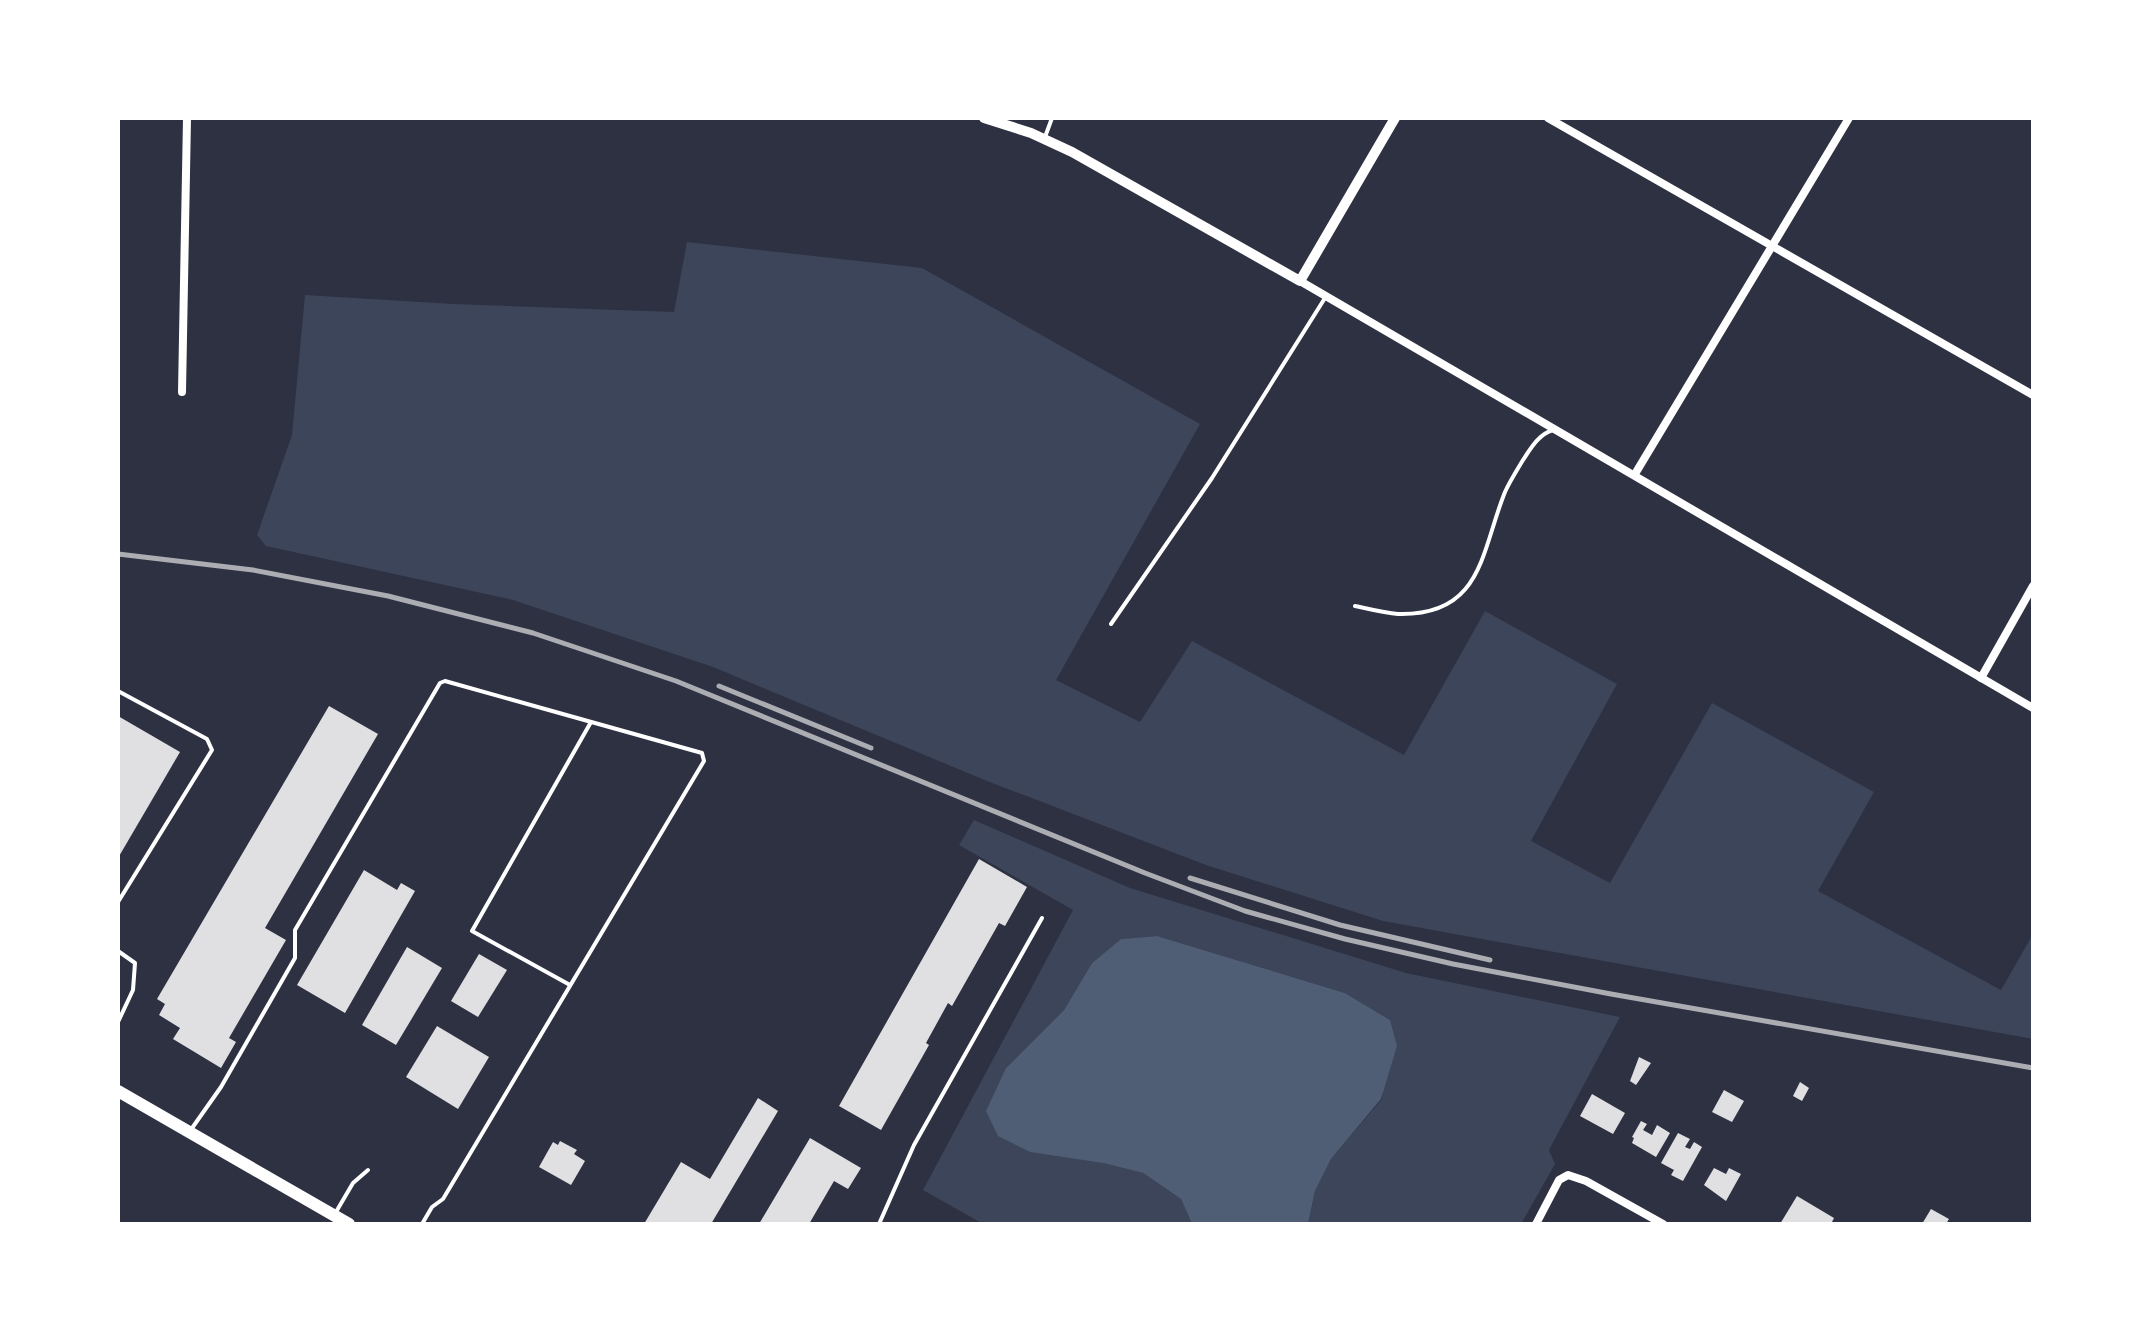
<svg xmlns="http://www.w3.org/2000/svg" width="2151" height="1342" font-family="Helvetica,sans-serif">
	<style>
		.green { fill: #3c4559 }
		.water { fill: #4f5d75 }
		.building { fill: #e0e0e3 }
		.lines { fill: none; stroke-linecap: round; stroke-linejoin: round }
		.service { stroke: #fff; stroke-width: 4 }
		.minor { stroke: #fff; stroke-width: 8 }
		.tertiary { stroke: #fff; stroke-width: 10 }
		.primary { stroke: #fff; stroke-width: 12 }
		.rail { stroke: #abadb3; stroke-width: 5 }
	</style>
	<rect width="100%" height="100%" fill="#2d3142"/>
	<g class="green">
		<path d="M 687,242 L 922,268 L 1200,424 L 1056,680 L 1140,722 L 1192,641 L 1404,755 L 1485,611 L 1617,684 L 1531,841 L 1610,883 L 1712,703 L 1874,792 L 1818,891 L 2001,990 L 2033,934 L 2033,1039 L 1383,921 L 1206,865 L 987,781 L 713,667 L 513,600 L 266,546 L 257,535 L 292,435 L 305,295 L 453,304 L 674,312 Z"/>
		<path d="M 974,820 L 1130,888 L 1406,973 L 1620,1017 L 1549,1150 L 1555,1164 L 1521,1224 L 1308,1224 L 1315,1191 L 1331,1159 L 1382,1099 L 1390,1020 L 1345,993 L 1157,936 L 1121,939 L 1092,963 L 1064,1010 L 1006,1068 L 1103,1163 L 1143,1173 L 1181,1199 L 1192,1224 L 983,1224 L 923,1190 L 1073,910 L 959,845 Z"/>
	</g>
	<path class="water" d="M 1157,936 L 1345,993 L 1390,1020 L 1397,1046 L 1381,1099 L 1331,1159 L 1315,1191 L 1308,1224 L 1192,1224 L 1181,1199 L 1143,1173 L 1103,1163 L 1030,1152 L 998,1136 L 986,1111 L 1006,1068 L 1064,1010 L 1092,963 L 1121,939 Z"/>
	<g class="building">
		<path d="M 329,706 L 378,734 L 265,928 L 286,940 L 229,1038 L 236,1042 L 221,1068 L 173,1039 L 180,1028 L 159,1015 L 165,1004 L 157,999 Z"/>
		<path d="M 118,716 L 180,752 L 118,858 Z"/>
		<path d="M 979,859 L 1027,887 L 1005,926 L 999,923 L 952,1006 L 948,1003 L 926,1043 L 929,1045 L 881,1130 L 839,1106 Z"/>
		<path d="M 364,870 L 397,890 L 401,883 L 415,891 L 345,1013 L 297,985 Z"/>
		<path d="M 407,947 L 442,968 L 396,1045 L 362,1025 Z"/>
		<path d="M 479,954 L 507,970 L 478,1017 L 451,1001 Z"/>
		<path d="M 437,1026 L 489,1057 L 458,1109 L 406,1077 Z"/>
		<path d="M 1639,1057 L 1651,1063 L 1636,1085 L 1630,1081 Z"/>
		<path d="M 1800,1082 L 1809,1088 L 1802,1101 L 1793,1096 Z"/>
		<path d="M 1724,1090 L 1744,1101 L 1732,1122 L 1712,1112 Z"/>
		<path d="M 1592,1094 L 1625,1113 L 1613,1134 L 1580,1116 Z"/>
		<path d="M 758,1098 L 778,1111 L 711,1224 L 644,1224 L 681,1162 L 710,1179 Z"/>
		<path d="M 1641,1121 L 1647,1124 L 1643,1130 L 1652,1135 L 1657,1125 L 1670,1133 L 1656,1157 L 1632,1143 L 1634,1138 L 1632,1137 Z"/>
		<path d="M 1678,1133 L 1690,1139 L 1685,1147 L 1690,1149 L 1694,1142 L 1702,1147 L 1683,1181 L 1671,1175 L 1674,1170 L 1661,1163 Z"/>
		<path d="M 810,1138 L 861,1168 L 848,1189 L 834,1181 L 809,1224 L 759,1224 Z"/>
		<path d="M 560,1141 L 577,1150 L 574,1154 L 585,1161 L 571,1185 L 539,1167 L 553,1142 L 558,1145 Z"/>
		<path d="M 1714,1168 L 1726,1174 L 1729,1168 L 1741,1174 L 1726,1201 L 1704,1185 Z"/>
		<path d="M 1797,1196 L 1834,1218 L 1831,1224 L 1780,1224 Z"/>
		<path d="M 1931,1209 L 1949,1219 L 1946,1224 L 1922,1224 Z"/>
	</g>
	<g class="lines">
		<g class="service">
			<path d="M 1045,137 L 1052,118"/>
			<path d="M 1355,606 C 1369,609 1384,613 1398,614 C 1483,616 1481,551 1505,492 C 1510,481 1517,470 1523,460 C 1531,448 1539,434 1553,430"/>
			<path d="M 1111,624 L 1212,478 L 1325,298"/>
			<path d="M 118,691 L 207,739 L 212,750 L 118,902"/>
			<path d="M 118,951 L 135,963 L 133,990 L 118,1022"/>
			<path d="M 570,985 L 472,931 L 591,722"/>
			<path d="M 190,1131 L 221,1087 L 295,958 L 295,930 L 440,683 L 445,681 L 702,753 L 704,761 L 443,1199 L 432,1207 L 422,1224"/>
			<path d="M 336,1212 L 353,1183 L 368,1170"/>
			<path d="M 879,1224 L 914,1145 L 1042,918"/>
		</g>
		<g class="minor">
			<path d="M 1548,118 L 2033,395"/>
			<path d="M 1300,281 L 2033,708"/>
			<path d="M 182,392 L 187,118"/>
			<path d="M 1635,474 L 1849,118"/>
			<path d="M 1981,678 L 2033,586"/>
			<path d="M 1536,1224 L 1559,1180 L 1568,1175 L 1586,1181 L 1663,1224"/>
		</g>
		<path class="tertiary" d="M 984,118 L 1031,133 L 1072,152 L 1300,281 L 1395,118"/>
		<path class="primary" d="M 118,1091 L 349,1224"/>
		<g class="rail">
			<path d="M 118,554 L 253,570 L 388,596 L 533,633 L 676,681 L 1145,873 L 1245,911 L 1345,939 L 1453,964 L 1611,994 L 2033,1068"/>
			<path d="M 719,686 L 871,748"/>
			<path d="M 1190,878 L 1340,925 L 1490,960"/>
		</g>
	</g>
	<rect width="2151" height="1342" fill="none" stroke="#ffffff" stroke-width="240"/>
</svg>
